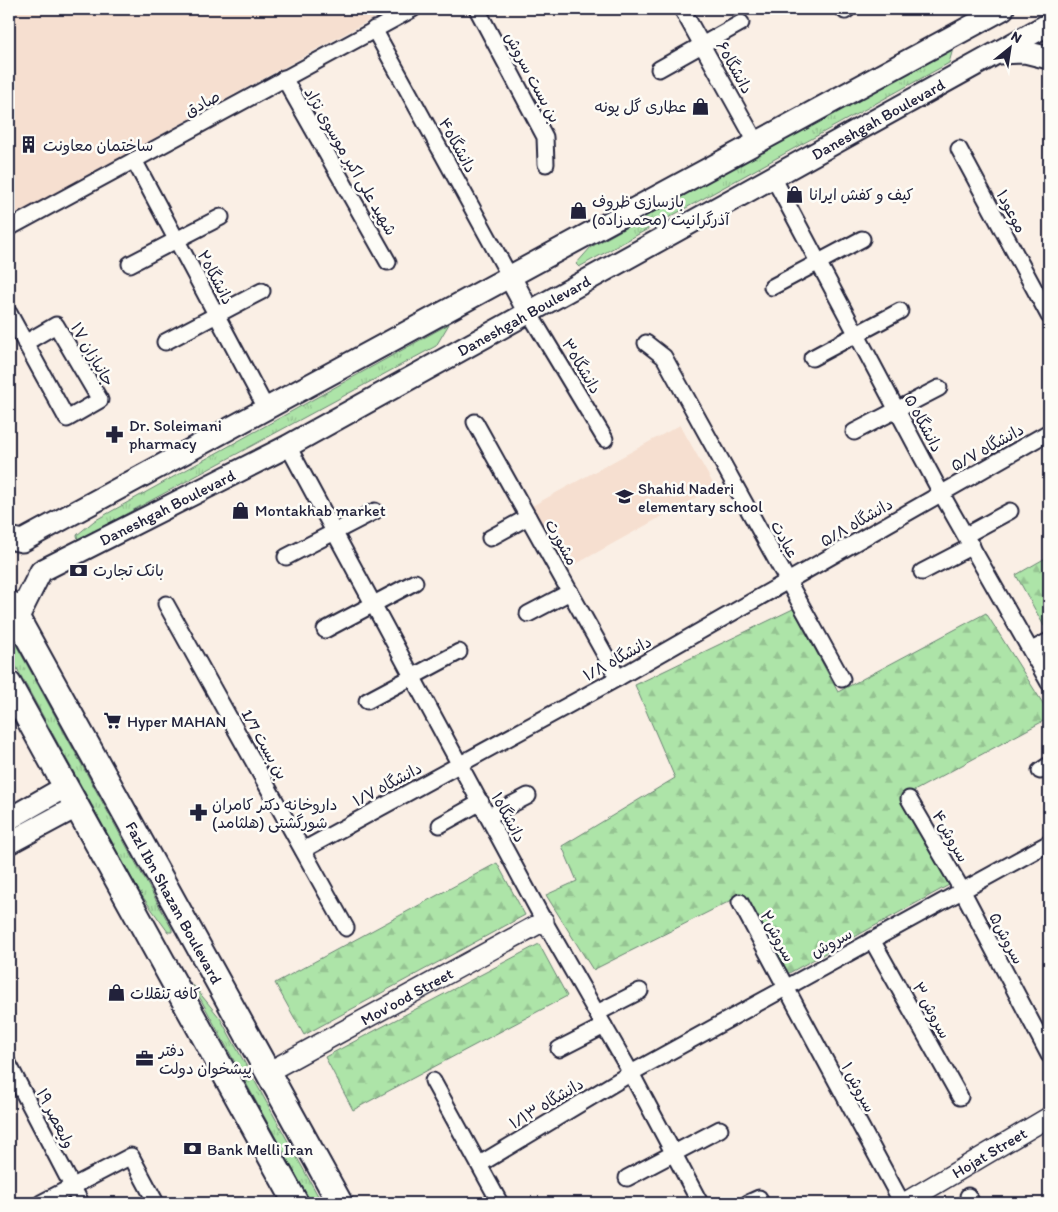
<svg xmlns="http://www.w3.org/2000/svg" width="1058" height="1212" font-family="Itim,'Playpen Sans Arabic',sans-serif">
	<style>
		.built { fill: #f6dfd0 }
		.grass { fill: url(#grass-tufts); stroke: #688372 }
		.forest { fill: url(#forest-firs); stroke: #688372 }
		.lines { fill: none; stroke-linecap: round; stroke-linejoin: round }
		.minor-casing { stroke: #22223b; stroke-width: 19 }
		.tertiary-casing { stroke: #22223b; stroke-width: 22 }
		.secondary-casing { stroke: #22223b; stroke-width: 25 }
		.primary-casing { stroke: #22223b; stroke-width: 28 }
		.minor { stroke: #fdfcf7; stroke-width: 15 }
		.tertiary { stroke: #fdfcf7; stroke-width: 19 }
		.secondary { stroke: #fdfcf7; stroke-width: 21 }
		.primary { stroke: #fdfcf7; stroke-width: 24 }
		.labels { text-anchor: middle; stroke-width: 5; stroke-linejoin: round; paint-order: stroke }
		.street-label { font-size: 16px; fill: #22223b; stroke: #fdfcf7 }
		.poi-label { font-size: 16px; fill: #22223b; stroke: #fdfcf7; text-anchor: start }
	</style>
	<defs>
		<pattern id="grass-tufts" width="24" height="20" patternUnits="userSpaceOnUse" patternTransform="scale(1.25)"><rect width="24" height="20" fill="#ade4a8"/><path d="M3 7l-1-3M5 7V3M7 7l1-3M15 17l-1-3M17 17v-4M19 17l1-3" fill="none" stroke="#95c392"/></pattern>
		<pattern id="forest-firs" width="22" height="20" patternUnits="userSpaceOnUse" patternTransform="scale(1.25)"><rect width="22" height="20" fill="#ade4a8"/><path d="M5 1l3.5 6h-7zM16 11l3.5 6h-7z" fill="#95c392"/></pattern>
	</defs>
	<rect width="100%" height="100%" fill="#faefe5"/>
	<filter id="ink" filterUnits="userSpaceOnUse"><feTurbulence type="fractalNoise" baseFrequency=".02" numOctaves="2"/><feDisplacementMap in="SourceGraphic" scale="10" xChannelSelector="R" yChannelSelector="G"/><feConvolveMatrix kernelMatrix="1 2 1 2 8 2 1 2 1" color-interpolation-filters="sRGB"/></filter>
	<g filter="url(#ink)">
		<g class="built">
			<path d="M 9,9 L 390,9 L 9,218 Z"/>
			<path d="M 680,425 L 715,487 L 567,569 L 532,506 Z"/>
		</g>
		<g class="grass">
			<path d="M 954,45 L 949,63 L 579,267 L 576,264 L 591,247 Z"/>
			<path d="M 449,324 L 436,346 L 78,540 L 77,535 L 94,521 Z"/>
			<path d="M 9,632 L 172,929 L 172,932 L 168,932 L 140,893 L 9,654 Z"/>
			<path d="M 193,985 L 220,1018 L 322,1203 L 311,1203 Z"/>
		</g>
		<g class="forest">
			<path d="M 1049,556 L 1049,623 L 1044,626 L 1016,575 Z"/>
			<path d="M 793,609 L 838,692 L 986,613 L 1049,713 L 1049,718 L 901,798 L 949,885 L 780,978 L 744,894 L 593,970 L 546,895 L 577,881 L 562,846 L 675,778 L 635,685 Z"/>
			<path d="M 497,863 L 525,915 L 304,1035 L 275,983 Z"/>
			<path d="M 539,944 L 567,996 L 353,1110 L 325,1057 Z"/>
		</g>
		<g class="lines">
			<defs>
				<g id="minor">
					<path d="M 477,9 L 545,137 L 546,164"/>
					<path d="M 682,9 L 756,142"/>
					<path d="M 843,9 L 845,11 L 848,9"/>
					<path d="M 374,29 L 510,277"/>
					<path d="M 659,69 L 741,23"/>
					<path d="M 284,78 L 388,262"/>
					<path d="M 959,149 L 1049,316"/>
					<path d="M 134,160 L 267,410"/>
					<path d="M 773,177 L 941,493 L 1049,683"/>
					<path d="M 9,228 L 413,9"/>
					<path d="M 130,264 L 221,217"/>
					<path d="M 772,287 L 862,239"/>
					<path d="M 528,311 L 605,439"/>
					<path d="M 9,313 L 67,419 L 100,400 L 56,325 L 25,343"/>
					<path d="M 165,342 L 262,291"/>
					<path d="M 646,343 L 664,357 L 842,679"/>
					<path d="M 812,358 L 900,311"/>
					<path d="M 475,422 L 618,678"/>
					<path d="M 854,432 L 939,388"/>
					<path d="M 288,446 L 544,921 L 631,1073 L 700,1203"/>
					<path d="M 966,535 L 1010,511"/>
					<path d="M 490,538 L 528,517"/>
					<path d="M 286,557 L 375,511"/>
					<path d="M 922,572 L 972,546"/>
					<path d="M 166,604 L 346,928"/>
					<path d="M 528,614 L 570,592"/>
					<path d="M 325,630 L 415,582"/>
					<path d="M 1032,650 L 1049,641"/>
					<path d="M 367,701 L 459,652"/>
					<path d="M 1040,771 L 1049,765"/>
					<path d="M 909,799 L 962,890 L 1049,1055"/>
					<path d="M 489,816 L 528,796"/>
					<path d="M 440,825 L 481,802"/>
					<path d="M 303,850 L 618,678 L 1049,432"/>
					<path d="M 740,902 L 902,1203"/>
					<path d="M 872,940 L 960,1097"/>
					<path d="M 597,1013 L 640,991"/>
					<path d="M 559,1049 L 604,1026"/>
					<path d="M 9,1065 L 81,1203"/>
					<path d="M 433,1081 L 500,1203"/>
					<path d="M 480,1164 L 631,1073 L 1049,843"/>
					<path d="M 627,1178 L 720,1129"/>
					<path d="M 968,1196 L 972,1203"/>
					<path d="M 41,1203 L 131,1156 L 155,1201 L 150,1203"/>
					<path d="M 748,1203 L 759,1198"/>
				</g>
				<g id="tertiary">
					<path id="s1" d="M 268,1072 L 544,921"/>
					<path id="s2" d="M 904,1203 L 1049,1117"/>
				</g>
				<g id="secondary">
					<path d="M 999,53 L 1025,52 L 1049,58"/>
					<path d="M 510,277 L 528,311"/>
					<path d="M 9,538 L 22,541 L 1003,9"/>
					<path id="s3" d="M 17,619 L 41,571 L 288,446 L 1049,24"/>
					<path d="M 9,819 L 65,787"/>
					<path d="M 9,843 L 76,807"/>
				</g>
				<g id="primary">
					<path id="s4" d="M 9,603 L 340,1203"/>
					<path d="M 9,684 L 296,1203"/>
				</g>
			</defs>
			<use href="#minor" class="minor-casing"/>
			<use href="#tertiary" class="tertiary-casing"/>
			<use href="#secondary" class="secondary-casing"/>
			<use href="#primary" class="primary-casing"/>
			<use href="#minor" class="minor"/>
			<use href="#tertiary" class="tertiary"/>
			<use href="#secondary" class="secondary"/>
			<use href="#primary" class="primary"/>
		</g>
	</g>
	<defs>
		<symbol id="shop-bare" viewBox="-9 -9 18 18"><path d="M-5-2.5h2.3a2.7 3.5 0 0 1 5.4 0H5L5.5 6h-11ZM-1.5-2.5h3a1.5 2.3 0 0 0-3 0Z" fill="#22223b" stroke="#fdfcf7" stroke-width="2.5" paint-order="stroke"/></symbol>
		<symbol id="building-bare" viewBox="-9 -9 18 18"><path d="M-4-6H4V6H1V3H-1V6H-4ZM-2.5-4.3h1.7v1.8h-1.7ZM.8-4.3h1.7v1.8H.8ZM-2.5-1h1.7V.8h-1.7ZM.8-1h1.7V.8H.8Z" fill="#22223b" stroke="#fdfcf7" stroke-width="2.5" paint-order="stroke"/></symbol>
		<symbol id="pharmacy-bare" viewBox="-9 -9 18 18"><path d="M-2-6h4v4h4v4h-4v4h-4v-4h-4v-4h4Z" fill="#22223b" stroke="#fdfcf7" stroke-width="2.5" paint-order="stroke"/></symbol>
		<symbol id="school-bare" viewBox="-9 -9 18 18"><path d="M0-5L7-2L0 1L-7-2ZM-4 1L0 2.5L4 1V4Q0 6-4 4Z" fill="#22223b" stroke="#fdfcf7" stroke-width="2.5" paint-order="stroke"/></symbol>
		<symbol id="bank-bare" viewBox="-9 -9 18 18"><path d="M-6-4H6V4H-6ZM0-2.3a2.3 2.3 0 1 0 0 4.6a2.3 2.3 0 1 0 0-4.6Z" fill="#22223b" stroke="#fdfcf7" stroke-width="2.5" paint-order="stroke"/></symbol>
		<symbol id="supermarket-bare" viewBox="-9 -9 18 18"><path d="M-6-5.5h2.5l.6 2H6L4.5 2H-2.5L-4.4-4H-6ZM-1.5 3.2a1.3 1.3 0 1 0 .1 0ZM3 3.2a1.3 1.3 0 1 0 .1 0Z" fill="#22223b" stroke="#fdfcf7" stroke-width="2.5" paint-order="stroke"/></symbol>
		<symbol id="office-bare" viewBox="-9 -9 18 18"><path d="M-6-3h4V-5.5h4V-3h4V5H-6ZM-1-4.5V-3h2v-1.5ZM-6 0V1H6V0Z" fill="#22223b" stroke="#fdfcf7" stroke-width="2.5" paint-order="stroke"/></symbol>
	</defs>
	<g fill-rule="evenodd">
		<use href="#shop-bare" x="688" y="94" width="25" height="25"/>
		<use href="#building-bare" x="16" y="132" width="25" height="25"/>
		<use href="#shop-bare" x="782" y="182" width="25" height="25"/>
		<use href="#shop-bare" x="566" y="198" width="25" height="25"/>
		<use href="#pharmacy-bare" x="102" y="422" width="25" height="25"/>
		<use href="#school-bare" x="612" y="484" width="25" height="25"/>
		<use href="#shop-bare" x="228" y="498" width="25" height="25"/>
		<use href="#bank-bare" x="66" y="558" width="25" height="25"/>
		<use href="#supermarket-bare" x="100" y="708" width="25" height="25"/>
		<use href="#pharmacy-bare" x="186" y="800" width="25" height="25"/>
		<use href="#shop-bare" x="104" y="980" width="25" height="25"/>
		<use href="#office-bare" x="132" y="1046" width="25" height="25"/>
		<use href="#bank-bare" x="180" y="1136" width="25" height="25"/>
	</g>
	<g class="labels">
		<g class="street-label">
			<text transform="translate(735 67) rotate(61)" y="6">دانشگاه۶</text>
			<text transform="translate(533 77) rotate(62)" y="6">بن بست سروش</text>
			<text transform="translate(202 103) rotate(-28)" y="6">صادق</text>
			<text dy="6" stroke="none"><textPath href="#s3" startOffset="1005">Daneshgah Boulevard</textPath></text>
			<text transform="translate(458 145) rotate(61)" y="6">دانشگاه۴</text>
			<text transform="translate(351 161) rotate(60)" y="6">شهید علی اکبر موسوی نژاد</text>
			<text transform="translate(1012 211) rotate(62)" y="6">موعود۱</text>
			<text transform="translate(216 277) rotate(62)" y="6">دانشگاه۲</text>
			<text dy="6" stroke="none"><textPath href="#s3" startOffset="600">Daneshgah Boulevard</textPath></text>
			<text transform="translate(93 354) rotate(60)" y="6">جانبازان ۱۷</text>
			<text transform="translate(582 366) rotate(59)" y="6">دانشگاه۳</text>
			<text transform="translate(924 423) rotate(62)" y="6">دانشگاه ۵</text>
			<text transform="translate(987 447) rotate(-29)" y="6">دانشگاه ۵/۷</text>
			<text dy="6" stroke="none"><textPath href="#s3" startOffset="195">Daneshgah Boulevard</textPath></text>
			<text transform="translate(856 522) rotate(-30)" y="6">دانشگاه ۵/۸</text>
			<text transform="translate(785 539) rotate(61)" y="6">عبادت</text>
			<text transform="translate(562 542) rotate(61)" y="6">مشورت</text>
			<text transform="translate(617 658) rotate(-29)" y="6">دانشگاه ۱/۸</text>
			<text transform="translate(265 744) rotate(61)" y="6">بن بست 1/7</text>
			<text transform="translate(387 784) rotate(-28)" y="6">دانشگاه ۱/۷</text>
			<text transform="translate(509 817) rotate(62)" y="6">دانشگاه۱</text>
			<text transform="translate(951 836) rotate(60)" y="6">سروش۴</text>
			<text dy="6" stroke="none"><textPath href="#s4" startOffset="342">Fazl Ibn Shazan Boulevard</textPath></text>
			<text transform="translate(778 936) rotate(62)" y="6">سروش۲</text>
			<text transform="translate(1007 938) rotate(62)" y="6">سروش۵</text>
			<text transform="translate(831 942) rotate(-28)" y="6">سروش</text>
			<text dy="6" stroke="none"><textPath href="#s1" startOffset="158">Mov'ood Street</textPath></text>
			<text transform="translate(932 1010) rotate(61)" y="6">سروش ۳</text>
			<text transform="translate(859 1087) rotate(62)" y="6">سروش ۱</text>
			<text transform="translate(546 1103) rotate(-31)" y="6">دانشگاه ۱/۱۳</text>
			<text transform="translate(56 1118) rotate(63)" y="6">ولیعصر ۱۹</text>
			<text dy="6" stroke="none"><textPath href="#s2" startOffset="99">Hojat Street</textPath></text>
		</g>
		<g class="poi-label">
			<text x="687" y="112" text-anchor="end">عطاری گل پونه</text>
			<text x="43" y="151">ساختمان معاونت</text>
			<text x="809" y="200">کیف و کفش ایرانا</text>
			<text x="592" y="207">بازسازی ظروف<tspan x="592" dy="18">آذرگرانیت (محمدزاده)</tspan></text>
			<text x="129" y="431">Dr. Soleimani<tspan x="129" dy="18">pharmacy</tspan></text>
			<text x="638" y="494">Shahid Naderi<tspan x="638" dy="18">elementary school</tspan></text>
			<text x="255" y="516">Montakhab market</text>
			<text x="93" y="576">بانک تجارت</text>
			<text x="127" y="727">Hyper MAHAN</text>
			<text x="212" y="810">داروخانه دکتر کامران<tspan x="212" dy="18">شورگشتی (هلثامد)</tspan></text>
			<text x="130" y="999">کافه تنقلات</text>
			<text x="159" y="1056">دفتر<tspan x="159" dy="18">پیشخوان دولت</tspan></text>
			<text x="207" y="1155">Bank Melli Iran</text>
		</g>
	</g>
	<rect width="1058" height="1212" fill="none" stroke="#fdfcf7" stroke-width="30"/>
	<rect x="15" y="15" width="1028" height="1182" fill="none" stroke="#22223b" stroke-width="2" filter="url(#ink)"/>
	<g transform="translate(1010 48) rotate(30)" stroke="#fdfcf7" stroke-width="4" paint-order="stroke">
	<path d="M0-4L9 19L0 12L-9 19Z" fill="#22223b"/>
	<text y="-8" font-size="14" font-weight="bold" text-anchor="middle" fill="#22223b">N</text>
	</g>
</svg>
